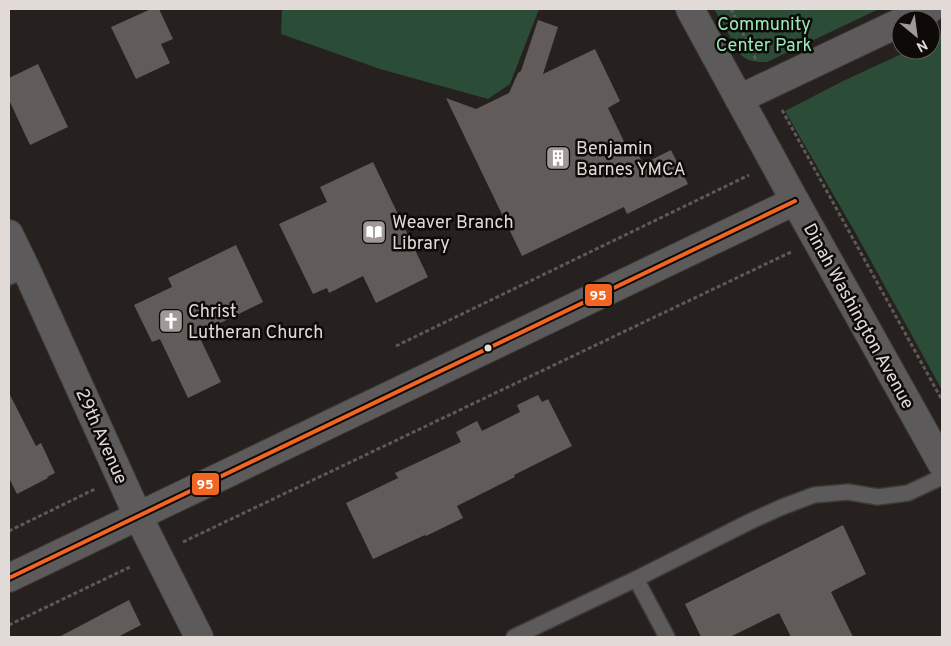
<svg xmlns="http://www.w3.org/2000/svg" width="951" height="646" font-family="Overpass,sans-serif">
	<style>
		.green { fill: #2b4c37 }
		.building { fill: #615c5a }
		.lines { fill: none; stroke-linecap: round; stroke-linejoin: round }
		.service-casing { stroke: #3f3b39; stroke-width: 18 }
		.minor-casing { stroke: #3f3b39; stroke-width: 30 }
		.path { stroke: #5c5a59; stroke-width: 3; stroke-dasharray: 4 2.5; stroke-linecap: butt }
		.service { stroke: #5c5a5a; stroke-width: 15 }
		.minor { stroke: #5c5a5a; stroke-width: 28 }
		.bus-1-casing { stroke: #0e0a08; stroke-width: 8 }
		.bus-1 { stroke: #f26522; stroke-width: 4 }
		.bus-dot { fill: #e1dad7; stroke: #0e0a08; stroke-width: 2 }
		.labels { text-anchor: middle; stroke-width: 5; stroke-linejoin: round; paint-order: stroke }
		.park-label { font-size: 18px; fill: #96eab5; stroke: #0e0a08 }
		.poi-label { font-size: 18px; fill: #e1dad7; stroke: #0e0a08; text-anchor: start }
		.street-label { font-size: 18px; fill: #e1dad7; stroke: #0e0a08 }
		.line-badge { stroke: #0e0a08; stroke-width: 2 }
		.badge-label { font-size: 14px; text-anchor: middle; font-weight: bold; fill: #fff }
	</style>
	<rect width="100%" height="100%" fill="#26201e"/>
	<g class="green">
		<path d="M 282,9 L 539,9 L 510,84 L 488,99 L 380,69 L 281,34 Z"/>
		<path d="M 714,9 L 879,9 L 767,62 C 756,62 748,62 740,54 Z"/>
		<path d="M 942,35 L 942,390 L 855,232 L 785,111 L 843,81 L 910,50 L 931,50 L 931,40 Z"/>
	</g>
	<g class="building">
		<path d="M 151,9 L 159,9 L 173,39 L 161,44 L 170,63 L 136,79 L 111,27 Z"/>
		<path d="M 538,20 L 558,27 L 543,74 L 595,49 L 620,101 L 608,108 L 629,152 L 636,149 L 643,164 L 671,150 L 688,184 L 627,214 L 624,207 L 522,256 L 446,98 L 476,109 L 509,93 L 518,73 L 521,71 Z"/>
		<path d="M 38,64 L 68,127 L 30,145 L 9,100 L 9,78 Z"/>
		<path d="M 373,162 L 428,277 L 376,303 L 363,276 L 329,293 L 327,288 L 313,294 L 279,224 L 327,202 L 320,187 Z"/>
		<path d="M 236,245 L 263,302 L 198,334 L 221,382 L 188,398 L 160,339 L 152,342 L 134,305 L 172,287 L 168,278 Z"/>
		<path d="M 9,393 L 36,446 L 41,443 L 55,473 L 47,477 L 48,478 L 17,494 L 9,478 Z"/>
		<path d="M 538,395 L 542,402 L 548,399 L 572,446 L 514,475 L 515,477 L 457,506 L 463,518 L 426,536 L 425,535 L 373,559 L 346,503 L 398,478 L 395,473 L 461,442 L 456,432 L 477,421 L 482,431 L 520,412 L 517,405 Z"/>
		<path d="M 843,525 L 866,574 L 831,592 L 853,637 L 791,637 L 779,613 L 730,637 L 701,637 L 685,604 Z"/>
		<path d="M 129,600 L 141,625 L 118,637 L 59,637 Z"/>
	</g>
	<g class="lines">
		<defs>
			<g id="service">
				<path d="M 9,277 L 26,269"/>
				<path d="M 636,579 L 667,637"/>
				<path d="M 514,637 L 636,579 L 751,521 L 782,507 L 814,495 L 848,492 L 878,497 L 908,493 L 942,477"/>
			</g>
			<g id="minor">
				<path d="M 690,9 L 795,201 L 942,464"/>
				<path d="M 906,20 L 930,9"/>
				<path d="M 739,99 L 901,22"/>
				<path d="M 9,234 L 26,269 L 138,516 L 199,637"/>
				<path d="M 9,578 L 795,201"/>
			</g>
		</defs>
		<use href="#service" class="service-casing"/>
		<use href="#minor" class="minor-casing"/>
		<g class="path">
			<path d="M 731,9 L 756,60"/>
			<path d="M 782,110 L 942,400"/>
			<path d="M 396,346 L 749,175"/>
			<path d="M 9,531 L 95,489"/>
			<path d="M 183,542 L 791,252"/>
			<path d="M 9,625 L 132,566"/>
		</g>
		<use href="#service" class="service"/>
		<use href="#minor" class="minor"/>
		<defs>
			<path id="bus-1" d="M 9,578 L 795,201"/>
		</defs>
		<use href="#bus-1" class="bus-1-casing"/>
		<use href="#bus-1" class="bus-1"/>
	</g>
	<defs>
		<symbol id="building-square" viewBox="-11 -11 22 22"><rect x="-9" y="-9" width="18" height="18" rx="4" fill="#a09996" stroke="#0e0a08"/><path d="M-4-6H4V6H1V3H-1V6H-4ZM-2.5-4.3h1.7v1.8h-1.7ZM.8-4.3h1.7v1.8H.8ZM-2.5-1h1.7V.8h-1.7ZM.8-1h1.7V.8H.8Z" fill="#fff"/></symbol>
		<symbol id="library-square" viewBox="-11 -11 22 22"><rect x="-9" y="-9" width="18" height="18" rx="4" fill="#a09996" stroke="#0e0a08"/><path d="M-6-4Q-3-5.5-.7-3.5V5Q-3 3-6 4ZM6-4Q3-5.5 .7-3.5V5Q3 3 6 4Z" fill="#fff"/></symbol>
		<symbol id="church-square" viewBox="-11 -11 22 22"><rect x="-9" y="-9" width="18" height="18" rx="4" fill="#a09996" stroke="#0e0a08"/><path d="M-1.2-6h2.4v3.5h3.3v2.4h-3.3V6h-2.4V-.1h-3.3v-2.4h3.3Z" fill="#fff"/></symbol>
	</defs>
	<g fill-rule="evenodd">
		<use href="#building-square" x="544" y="144" width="28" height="28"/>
		<use href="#library-square" x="360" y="218" width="28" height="28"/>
		<use href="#church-square" x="157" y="307" width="28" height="28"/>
	</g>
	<circle class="bus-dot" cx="488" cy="348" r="4.5"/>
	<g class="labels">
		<g class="park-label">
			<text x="764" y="30">Community<tspan x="764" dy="21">Center Park</tspan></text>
		</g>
		<g class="poi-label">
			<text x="576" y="154">Benjamin<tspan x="576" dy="21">Barnes YMCA</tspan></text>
			<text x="392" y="228">Weaver Branch<tspan x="392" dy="21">Library</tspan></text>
			<text x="188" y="317">Christ<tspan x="188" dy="21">Lutheran Church</tspan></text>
		</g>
		<g class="street-label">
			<text transform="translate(859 316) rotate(61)" y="6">Dinah Washington Avenue</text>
			<text transform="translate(102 436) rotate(66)" y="6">29th Avenue</text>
		</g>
	</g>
	<g class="line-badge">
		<rect x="584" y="283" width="29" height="24" rx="5" fill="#f26522"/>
		<rect x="191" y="472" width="29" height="24" rx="5" fill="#f26522"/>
	</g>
	<g class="badge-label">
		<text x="598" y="300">95</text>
		<text x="205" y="489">95</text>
	</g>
	<rect width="951" height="646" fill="none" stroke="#e1dad7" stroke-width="20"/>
	<g transform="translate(916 35) rotate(151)"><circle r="24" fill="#0e0a08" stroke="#625d5b"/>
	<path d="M0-4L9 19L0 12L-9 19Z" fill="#a09996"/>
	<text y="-8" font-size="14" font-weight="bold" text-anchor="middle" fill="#e1dad7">N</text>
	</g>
</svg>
